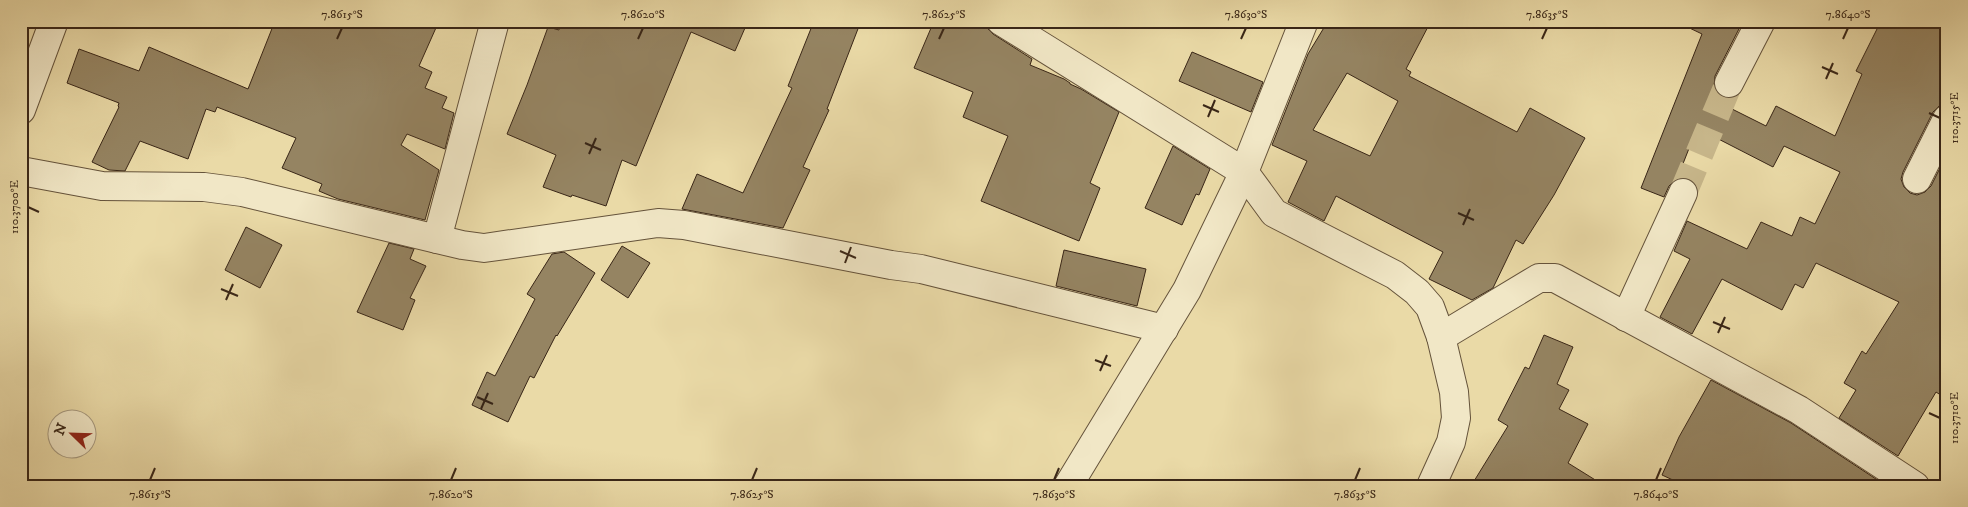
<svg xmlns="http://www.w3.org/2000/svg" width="1968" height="507" font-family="'IM FELL DW Pica',serif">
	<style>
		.building { fill: #958462; stroke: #392617; fill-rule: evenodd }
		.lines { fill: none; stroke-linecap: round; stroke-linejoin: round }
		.minor-tunnel { stroke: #c7b68a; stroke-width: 28; stroke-dasharray: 28 14; stroke-linecap: butt }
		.minor-casing { stroke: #65533b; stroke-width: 30 }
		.minor { stroke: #f1e7c6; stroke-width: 28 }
		.ticks { fill: none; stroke: #392617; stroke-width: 2 }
		.neatline { fill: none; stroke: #392617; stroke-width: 2 }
		.ticks-label { font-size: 12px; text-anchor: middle; fill: #392617 }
	</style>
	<rect width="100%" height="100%" fill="#eadaa7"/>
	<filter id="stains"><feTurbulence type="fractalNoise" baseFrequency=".004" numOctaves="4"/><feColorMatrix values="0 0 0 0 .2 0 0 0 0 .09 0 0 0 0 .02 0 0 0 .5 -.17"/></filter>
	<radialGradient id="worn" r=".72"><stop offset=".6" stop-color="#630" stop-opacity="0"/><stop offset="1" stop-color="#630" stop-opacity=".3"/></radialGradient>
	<g class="building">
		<path d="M 275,21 L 439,21 L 419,66 L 432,72 L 425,88 L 447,97 L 442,108 L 454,113 L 445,149 L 407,134 L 401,145 L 439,170 L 425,220 L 338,199 L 319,191 L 322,184 L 282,168 L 296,138 L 217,107 L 215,112 L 206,109 L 188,159 L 140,141 L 125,171 L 109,170 L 92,162 L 119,107 L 118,106 L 119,103 L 67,83 L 79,49 L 139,71 L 149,47 L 248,89 Z"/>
		<path d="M 560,21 L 748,21 L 735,51 L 691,32 L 636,166 L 622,160 L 606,206 L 572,195 L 571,197 L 543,187 L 556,155 L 507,134 L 527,85 L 548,27 L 559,30 Z"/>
		<path d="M 814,21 L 861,21 L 827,109 L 829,110 L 803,167 L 810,170 L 783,228 L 682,209 L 697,174 L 743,193 L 792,88 L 788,86 Z"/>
		<path d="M 934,21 L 986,21 L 988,29 L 993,34 L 1032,59 L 1030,65 L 1064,79 L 1070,83 L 1070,84 L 1081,89 L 1119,112 L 1090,183 L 1100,188 L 1079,241 L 981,201 L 1008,136 L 963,117 L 973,92 L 914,68 Z"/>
		<path d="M 1328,21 L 1431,21 L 1406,69 L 1411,72 L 1409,76 L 1517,132 L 1530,108 L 1585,138 L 1554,195 L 1523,244 L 1516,240 L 1493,288 L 1472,300 L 1429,279 L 1443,252 L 1336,196 L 1324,221 L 1288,202 L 1307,161 L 1272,145 L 1308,54 ZM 1347,73 L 1398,101 L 1370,156 L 1313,130 Z"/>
		<path d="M 1675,21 L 1743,21 L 1715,76 L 1714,87 L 1710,98 L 1766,126 L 1776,106 L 1835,136 L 1862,74 L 1856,71 L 1881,21 L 1947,21 L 1947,103 L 1939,106 L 1933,112 L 1903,172 L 1901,179 L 1904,187 L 1910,193 L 1917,195 L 1925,192 L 1931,186 L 1947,154 L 1947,399 L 1936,392 L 1898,456 L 1839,418 L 1856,390 L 1844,383 L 1862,351 L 1866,354 L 1899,302 L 1816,263 L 1803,288 L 1795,284 L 1782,310 L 1722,279 L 1692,334 L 1660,317 L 1690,259 L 1674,251 L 1687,221 L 1747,249 L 1761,222 L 1792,236 L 1800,217 L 1815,224 L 1840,172 L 1784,146 L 1773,167 L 1697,128 L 1677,179 L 1669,186 L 1664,197 L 1641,188 L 1702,34 Z"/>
		<path d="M 1192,52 L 1263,82 L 1251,112 L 1179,81 Z"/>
		<path d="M 1173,146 L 1210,169 L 1199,195 L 1196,194 L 1182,225 L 1145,208 Z"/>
		<path d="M 246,227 L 282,245 L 260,288 L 225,270 Z"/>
		<path d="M 389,243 L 414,249 L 410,259 L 426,266 L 410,298 L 415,300 L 403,330 L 357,312 Z"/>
		<path d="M 622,246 L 650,263 L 628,298 L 601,280 Z"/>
		<path d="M 1064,250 L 1146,269 L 1137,306 L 1056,286 Z"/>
		<path d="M 564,252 L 595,273 L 557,336 L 556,335 L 534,378 L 530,376 L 508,422 L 472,405 L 487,372 L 495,376 L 535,299 L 527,294 L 552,254 Z"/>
		<path d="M 1544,335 L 1573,347 L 1557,384 L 1569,390 L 1559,409 L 1588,424 L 1568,463 L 1605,486 L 1471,486 L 1508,426 L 1498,420 L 1525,367 L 1529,369 Z"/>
		<path d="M 1711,380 L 1791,423 L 1882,483 L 1880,486 L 1686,486 L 1662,475 L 1679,437 Z"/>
	</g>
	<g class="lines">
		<path class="minor-tunnel" d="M 1683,193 L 1729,83"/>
		<defs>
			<g id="minor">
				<path d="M 1001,21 L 1244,172 L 1274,213 L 1395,275 L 1417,292 L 1430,307 L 1441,337 L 1454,392 L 1456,418 L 1451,442 L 1431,486"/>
				<path d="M 1729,83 L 1761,21"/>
				<path d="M 21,110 L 54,21"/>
				<path d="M 21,171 L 102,186 L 204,187 L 242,192 L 462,245 L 484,248 L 658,223 L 684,225 L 891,265 L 921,269 L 1164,329"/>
				<path d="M 1917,179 L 1947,119"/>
				<path d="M 437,239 L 495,21"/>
				<path d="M 1626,317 L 1683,193"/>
				<path d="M 1441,337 L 1539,278 L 1555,278 L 1799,410 L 1915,486"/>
				<path d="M 1068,486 L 1187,290 L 1244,172 L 1304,21"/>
			</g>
		</defs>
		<use href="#minor" class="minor-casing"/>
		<use href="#minor" class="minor"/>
	</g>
	<path class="ticks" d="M 337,39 L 342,28M 638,39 L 643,28M 939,39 L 944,28M 1241,39 L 1246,28M 1542,39 L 1547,28M 1843,39 L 1848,28M 1822,67 L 1838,74M 1826,79 L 1833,63M 1203,105 L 1219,112M 1929,113 L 1940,118M 1208,117 L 1215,100M 585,143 L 601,150M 589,154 L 596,138M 28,207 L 39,212M 1458,213 L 1474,220M 1463,225 L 1470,209M 840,251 L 856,258M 845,263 L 851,247M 221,289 L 238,296M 226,300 L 233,284M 1713,322 L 1730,329M 1718,333 L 1725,317M 1095,360 L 1111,366M 1100,371 L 1107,355M 477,397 L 493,404M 481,409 L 488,393M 1929,413 L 1940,418M 150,480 L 155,468M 451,480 L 456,468M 752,480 L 757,468M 1054,480 L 1059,468M 1355,480 L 1360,468M 1656,480 L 1661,468"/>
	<rect width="1968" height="507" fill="none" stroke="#eadaa7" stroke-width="55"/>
	<g transform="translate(72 434) rotate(293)"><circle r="24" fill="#f1e7c6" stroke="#a79a80"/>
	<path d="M0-4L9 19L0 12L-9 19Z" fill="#8f2418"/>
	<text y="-8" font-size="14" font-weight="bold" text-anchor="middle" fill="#392617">N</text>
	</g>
	<rect x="28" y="28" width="1912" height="452" class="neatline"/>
	<g class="ticks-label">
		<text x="342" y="18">7.8615°S</text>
		<text x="643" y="18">7.8620°S</text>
		<text x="944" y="18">7.8625°S</text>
		<text x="1246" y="18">7.8630°S</text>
		<text x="1547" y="18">7.8635°S</text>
		<text x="1848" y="18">7.8640°S</text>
		<text transform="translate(1954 118) rotate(-90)" y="4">110.3715°E</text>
		<text transform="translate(14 207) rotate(-90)" y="4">110.3700°E</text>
		<text transform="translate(1954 418) rotate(-90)" y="4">110.3710°E</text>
		<text x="150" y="498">7.8615°S</text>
		<text x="451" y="498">7.8620°S</text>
		<text x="752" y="498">7.8625°S</text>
		<text x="1054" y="498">7.8630°S</text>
		<text x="1355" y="498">7.8635°S</text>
		<text x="1656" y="498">7.8640°S</text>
	</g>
	<rect width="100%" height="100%" filter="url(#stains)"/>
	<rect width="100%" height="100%" fill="url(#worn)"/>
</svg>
